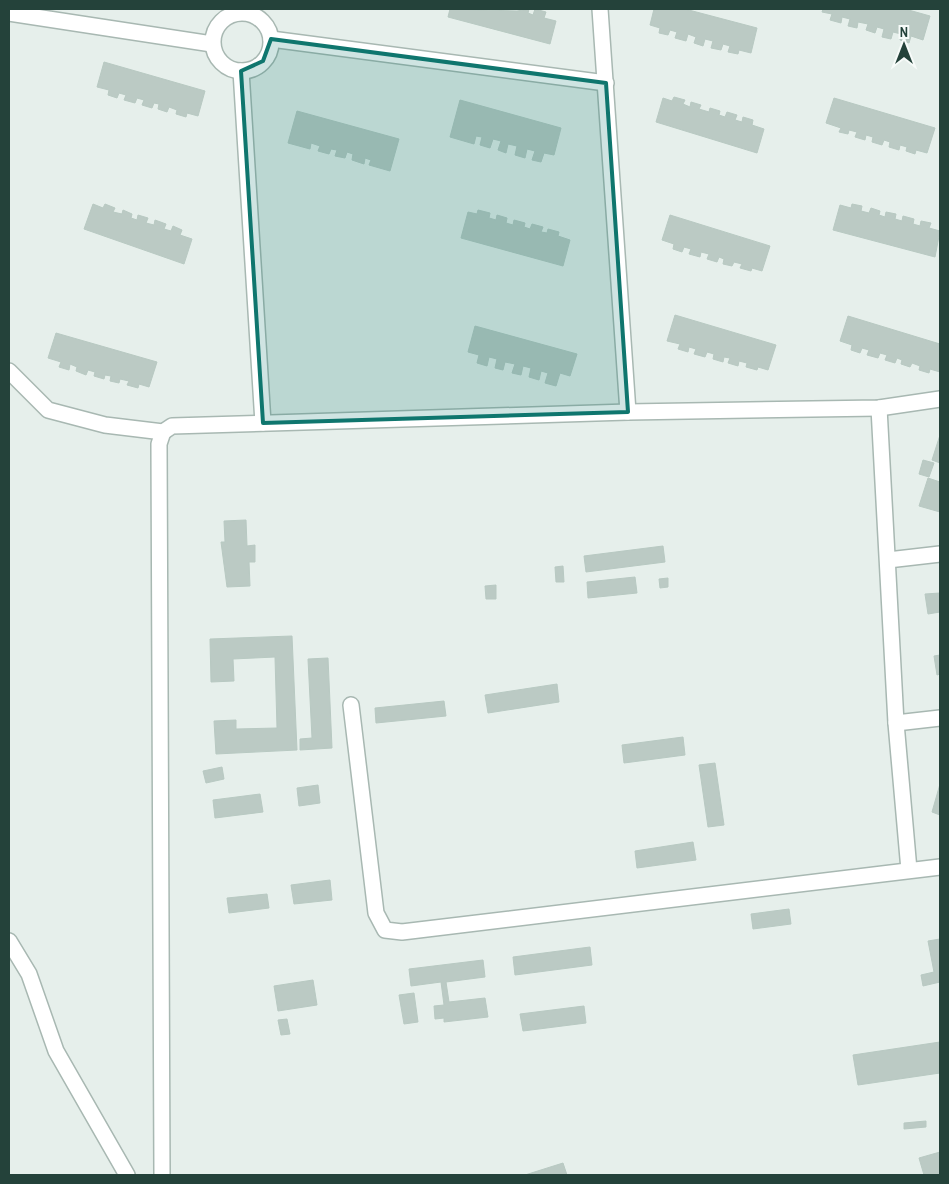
<svg xmlns="http://www.w3.org/2000/svg" width="949" height="1184" font-family="'Archivo Narrow',sans-serif">
	<style>
		.building { fill: #bbcac4; stroke: #b8c9c2 }
		.lines { fill: none; stroke-linecap: round; stroke-linejoin: round }
		.minor-casing { stroke: #a8b8b2; stroke-width: 18 }
		.minor { stroke: #fff; stroke-width: 15 }
		.marked { fill: #0f766e; fill-opacity: 0.2; stroke: #0f766e; stroke-width: 4; stroke-linejoin: round }
	</style>
	<rect width="100%" height="100%" fill="#e6efeb"/>
	<g class="building">
		<path d="M 450,9 L 517,11 L 529,9 L 528,13 L 533,15 L 535,9 L 546,12 L 544,18 L 556,21 L 550,44 L 448,17 Z"/>
		<path d="M 654,9 L 685,9 L 757,28 L 751,53 L 739,50 L 738,54 L 728,52 L 730,46 L 723,44 L 721,50 L 711,48 L 713,41 L 705,39 L 703,46 L 694,43 L 696,37 L 688,34 L 686,41 L 675,38 L 677,32 L 670,30 L 668,35 L 659,33 L 660,28 L 650,25 Z"/>
		<path d="M 823,9 L 905,9 L 930,16 L 923,40 L 911,36 L 909,43 L 900,40 L 901,34 L 893,32 L 891,39 L 882,37 L 884,29 L 877,27 L 875,33 L 866,30 L 868,24 L 858,22 L 857,28 L 848,26 L 850,19 L 842,17 L 841,23 L 830,20 L 832,14 L 822,12 Z"/>
		<path d="M 104,62 L 205,91 L 198,116 L 187,113 L 186,117 L 176,114 L 177,110 L 169,107 L 167,112 L 158,109 L 159,104 L 154,103 L 152,108 L 142,105 L 144,100 L 137,98 L 135,103 L 124,100 L 126,95 L 119,93 L 117,98 L 108,95 L 109,90 L 97,87 Z"/>
		<path d="M 674,97 L 685,100 L 683,104 L 690,107 L 691,102 L 701,105 L 699,109 L 709,112 L 710,108 L 720,111 L 719,115 L 725,117 L 727,112 L 737,115 L 735,120 L 742,122 L 743,117 L 753,120 L 752,125 L 764,129 L 757,153 L 656,122 L 663,98 L 672,101 Z"/>
		<path d="M 834,98 L 935,128 L 927,153 L 916,150 L 915,154 L 906,151 L 907,147 L 900,145 L 899,150 L 889,147 L 890,142 L 884,140 L 882,145 L 872,142 L 873,137 L 866,135 L 865,140 L 855,137 L 857,132 L 849,130 L 848,134 L 839,132 L 841,128 L 826,123 Z"/>
		<path d="M 460,100 L 561,128 L 554,155 L 544,153 L 541,162 L 532,160 L 535,151 L 527,149 L 525,158 L 515,155 L 517,146 L 508,144 L 506,153 L 498,150 L 501,141 L 493,139 L 490,148 L 480,145 L 482,137 L 476,136 L 474,144 L 450,137 Z"/>
		<path d="M 297,111 L 399,139 L 390,171 L 369,165 L 371,160 L 365,158 L 364,164 L 352,160 L 353,154 L 347,152 L 345,158 L 335,156 L 337,150 L 331,149 L 329,154 L 318,151 L 320,146 L 311,143 L 310,149 L 288,143 Z"/>
		<path d="M 93,204 L 103,208 L 105,204 L 115,208 L 113,212 L 122,214 L 123,210 L 132,214 L 131,218 L 137,220 L 138,215 L 148,218 L 146,223 L 154,225 L 155,220 L 166,224 L 164,229 L 171,231 L 173,226 L 182,230 L 180,235 L 192,239 L 184,264 L 84,229 Z"/>
		<path d="M 852,204 L 862,206 L 861,211 L 869,213 L 871,208 L 880,211 L 879,215 L 885,217 L 886,212 L 896,214 L 895,219 L 902,221 L 903,216 L 914,219 L 913,224 L 920,226 L 921,221 L 931,223 L 929,228 L 940,231 L 935,257 L 833,230 L 840,205 L 851,208 Z"/>
		<path d="M 478,210 L 490,213 L 489,218 L 496,220 L 497,215 L 507,218 L 506,223 L 513,225 L 514,220 L 525,223 L 524,227 L 530,229 L 532,224 L 543,227 L 541,232 L 547,233 L 548,229 L 559,232 L 558,236 L 570,240 L 563,266 L 461,238 L 468,212 L 477,214 Z"/>
		<path d="M 670,215 L 770,246 L 762,271 L 752,268 L 751,271 L 740,268 L 742,264 L 734,262 L 732,266 L 723,264 L 724,259 L 719,257 L 717,262 L 707,259 L 709,254 L 701,252 L 700,257 L 689,254 L 691,249 L 684,247 L 682,252 L 673,249 L 674,244 L 662,240 Z"/>
		<path d="M 675,315 L 776,345 L 768,370 L 758,367 L 757,370 L 746,367 L 747,363 L 739,361 L 738,366 L 728,363 L 730,358 L 724,357 L 723,362 L 713,359 L 714,354 L 707,352 L 705,357 L 694,354 L 696,349 L 689,347 L 688,352 L 678,349 L 680,344 L 667,341 Z"/>
		<path d="M 848,316 L 940,344 L 940,372 L 930,369 L 929,373 L 919,370 L 920,366 L 912,363 L 910,367 L 901,364 L 902,360 L 897,358 L 895,363 L 885,360 L 887,355 L 880,353 L 878,358 L 867,355 L 869,350 L 862,348 L 860,353 L 851,350 L 852,345 L 840,341 Z"/>
		<path d="M 475,326 L 577,354 L 570,376 L 560,373 L 556,386 L 545,383 L 548,373 L 541,371 L 539,380 L 529,377 L 531,368 L 523,366 L 521,375 L 512,373 L 515,364 L 505,362 L 503,370 L 495,368 L 497,359 L 489,357 L 487,366 L 477,363 L 479,355 L 468,352 Z"/>
		<path d="M 56,333 L 157,362 L 149,387 L 139,384 L 138,388 L 127,385 L 129,381 L 120,379 L 119,383 L 110,381 L 111,376 L 105,375 L 104,379 L 94,376 L 95,372 L 88,370 L 86,375 L 76,371 L 77,367 L 70,364 L 69,370 L 59,367 L 61,362 L 48,358 Z"/>
		<path d="M 940,435 L 940,463 L 932,460 Z"/>
		<path d="M 923,460 L 934,463 L 929,477 L 919,474 Z"/>
		<path d="M 928,478 L 940,482 L 940,512 L 919,506 Z"/>
		<path d="M 246,520 L 247,546 L 255,545 L 255,562 L 249,562 L 250,586 L 227,587 L 221,542 L 225,542 L 224,521 Z"/>
		<path d="M 663,546 L 665,562 L 586,572 L 584,556 Z"/>
		<path d="M 563,566 L 564,582 L 556,582 L 555,567 Z"/>
		<path d="M 635,577 L 637,593 L 588,598 L 587,582 Z"/>
		<path d="M 668,578 L 668,587 L 660,588 L 659,579 Z"/>
		<path d="M 496,585 L 496,599 L 486,599 L 485,586 Z"/>
		<path d="M 940,593 L 940,612 L 928,614 L 925,594 Z"/>
		<path d="M 292,636 L 297,750 L 216,754 L 214,721 L 236,720 L 236,729 L 277,728 L 275,657 L 233,659 L 234,681 L 211,682 L 210,639 Z"/>
		<path d="M 940,655 L 940,674 L 937,675 L 934,656 Z"/>
		<path d="M 328,658 L 332,748 L 300,750 L 300,739 L 312,738 L 308,659 Z"/>
		<path d="M 557,684 L 559,702 L 488,713 L 485,695 Z"/>
		<path d="M 444,701 L 446,716 L 376,723 L 375,708 Z"/>
		<path d="M 683,737 L 685,755 L 624,763 L 622,745 Z"/>
		<path d="M 715,763 L 724,825 L 708,827 L 699,765 Z"/>
		<path d="M 222,767 L 224,779 L 206,783 L 203,771 Z"/>
		<path d="M 940,784 L 940,815 L 932,812 Z"/>
		<path d="M 318,785 L 320,803 L 299,806 L 297,788 Z"/>
		<path d="M 260,794 L 263,812 L 215,818 L 213,800 Z"/>
		<path d="M 693,842 L 696,860 L 637,868 L 635,851 Z"/>
		<path d="M 330,880 L 332,900 L 294,904 L 291,885 Z"/>
		<path d="M 267,894 L 269,908 L 229,913 L 227,898 Z"/>
		<path d="M 789,909 L 791,924 L 753,929 L 751,914 Z"/>
		<path d="M 940,939 L 940,982 L 923,986 L 921,975 L 934,972 L 928,941 Z"/>
		<path d="M 590,947 L 592,965 L 515,975 L 513,957 Z"/>
		<path d="M 483,960 L 485,977 L 446,982 L 449,1002 L 485,998 L 488,1017 L 444,1022 L 444,1018 L 435,1019 L 434,1006 L 444,1005 L 441,982 L 411,986 L 409,969 Z"/>
		<path d="M 313,980 L 317,1005 L 278,1011 L 274,986 Z"/>
		<path d="M 414,993 L 418,1022 L 404,1024 L 399,995 Z"/>
		<path d="M 584,1006 L 586,1023 L 523,1031 L 520,1014 Z"/>
		<path d="M 287,1019 L 290,1034 L 281,1035 L 278,1020 Z"/>
		<path d="M 940,1042 L 940,1073 L 858,1085 L 853,1055 Z"/>
		<path d="M 926,1121 L 926,1127 L 904,1129 L 904,1123 Z"/>
		<path d="M 940,1152 L 940,1175 L 924,1175 L 919,1158 Z"/>
		<path d="M 563,1163 L 567,1175 L 525,1175 Z"/>
	</g>
	<g class="lines">
		<defs>
			<g id="minor">
				<path d="M 600,9 L 628,412"/>
				<circle cx="242" cy="42" r="29"/>
				<path d="M 9,13 L 212,44"/>
				<path d="M 271,39 L 606,83"/>
				<path d="M 241,71 L 263,423"/>
				<path d="M 9,371 L 48,410 L 105,425 L 163,432 L 172,426 L 628,412 L 879,408 L 940,399"/>
				<path d="M 879,408 L 896,723 L 909,870"/>
				<path d="M 888,560 L 940,554"/>
				<path d="M 351,705 L 376,913 L 385,930 L 402,932 L 940,867"/>
				<path d="M 896,723 L 940,718"/>
				<path d="M 9,941 L 29,974 L 56,1051 L 127,1175"/>
				<path d="M 162,1175 L 159,444 L 163,432"/>
			</g>
		</defs>
		<use href="#minor" class="minor-casing"/>
		<use href="#minor" class="minor"/>
	</g>
	<path class="marked" d="M 271,39 L 606,83 L 628,412 L 263,423 L 241,71 L 263,61 Z"/>
	<rect width="949" height="1184" fill="none" stroke="#24423a" stroke-width="20"/>
	<g transform="translate(904 45)" stroke="#f7fbf9" stroke-width="4" paint-order="stroke">
	<path d="M0-4L9 19L0 12L-9 19Z" fill="#24423a"/>
	<text y="-8" font-size="14" font-weight="bold" text-anchor="middle" fill="#24423a">N</text>
	</g>
</svg>
